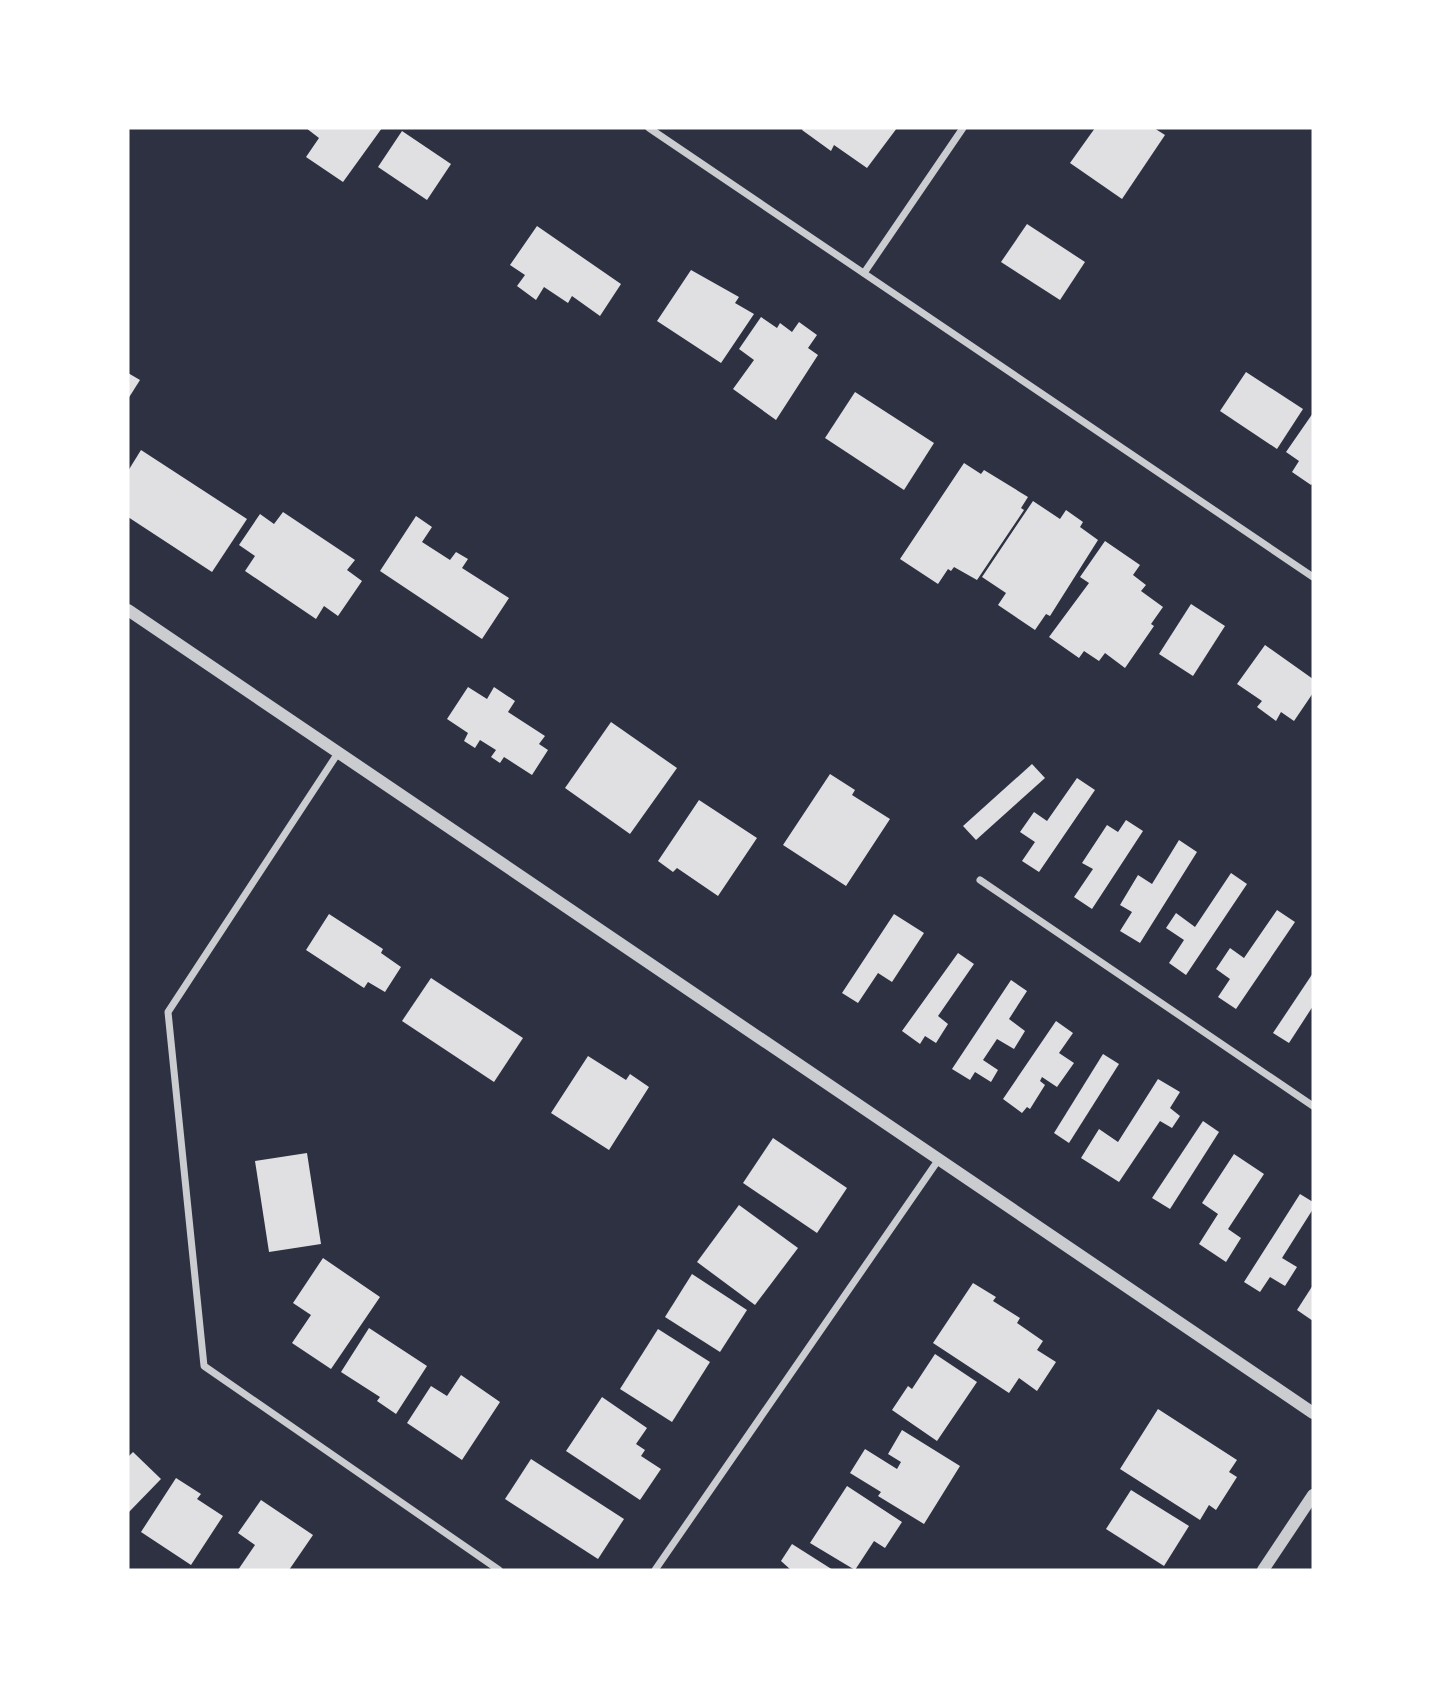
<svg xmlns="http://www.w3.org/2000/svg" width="1441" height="1698" font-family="Signika,sans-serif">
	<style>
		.building { fill: #e0e0e3 }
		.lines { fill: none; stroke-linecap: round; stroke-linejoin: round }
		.minor { stroke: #caccd0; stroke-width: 7 }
		.tertiary { stroke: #caccd0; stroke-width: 12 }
	</style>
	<rect width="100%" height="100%" fill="#2d3142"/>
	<g class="building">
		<path d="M 306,128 L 382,128 L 343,182 L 306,157 L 319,138 Z"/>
		<path d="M 803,128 L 897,128 L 867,168 L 834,145 L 831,151 L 802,130 Z"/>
		<path d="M 1095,128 L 1154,128 L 1165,135 L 1122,199 L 1070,163 Z"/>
		<path d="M 402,131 L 451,164 L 427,200 L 378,167 Z"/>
		<path d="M 1027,224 L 1085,262 L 1060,300 L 1001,262 Z"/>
		<path d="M 537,226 L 621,284 L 600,316 L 572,296 L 568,303 L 544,287 L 536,300 L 517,286 L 525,275 L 510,265 Z"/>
		<path d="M 691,270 L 739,297 L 735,303 L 754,314 L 721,363 L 657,321 Z"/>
		<path d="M 761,317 L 777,328 L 780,323 L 792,332 L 799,322 L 817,335 L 808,348 L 818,355 L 776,420 L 733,389 L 754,360 L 739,349 Z"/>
		<path d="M 1246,372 L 1303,409 L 1277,449 L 1220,411 Z"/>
		<path d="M 128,373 L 140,380 L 128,399 Z"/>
		<path d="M 855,392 L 934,443 L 904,490 L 825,438 Z"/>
		<path d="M 1313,413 L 1313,483 L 1311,485 L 1292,472 L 1299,461 L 1286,452 Z"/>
		<path d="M 141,450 L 247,519 L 212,572 L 128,517 L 128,471 Z"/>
		<path d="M 964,463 L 981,474 L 984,470 L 1028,497 L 1021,508 L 1024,510 L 977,580 L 954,567 L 951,571 L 948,569 L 938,584 L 900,559 Z"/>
		<path d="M 1033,501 L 1060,519 L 1066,510 L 1083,522 L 1080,527 L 1098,540 L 1050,616 L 1046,614 L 1035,630 L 998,605 L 1006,593 L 982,577 Z"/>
		<path d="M 283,512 L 355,560 L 347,570 L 362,581 L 338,616 L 324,606 L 316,619 L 245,571 L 255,556 L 239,545 L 260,514 L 274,524 Z"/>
		<path d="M 416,516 L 432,527 L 422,542 L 450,560 L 456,552 L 468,559 L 462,568 L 509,598 L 482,639 L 380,571 Z"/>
		<path d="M 1105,541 L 1140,565 L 1133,575 L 1146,585 L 1141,591 L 1163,607 L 1151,624 L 1154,626 L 1125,668 L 1105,653 L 1099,661 L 1084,651 L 1079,658 L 1049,637 L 1089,583 L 1080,577 Z"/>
		<path d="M 1191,604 L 1225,626 L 1193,676 L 1159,654 Z"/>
		<path d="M 1265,645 L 1313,679 L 1313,693 L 1294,721 L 1281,712 L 1276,721 L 1257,707 L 1262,701 L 1237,684 Z"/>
		<path d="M 468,687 L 487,699 L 494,687 L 515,701 L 508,712 L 545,736 L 539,744 L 548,750 L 532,775 L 504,757 L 500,763 L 491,757 L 496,750 L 480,740 L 475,748 L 464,741 L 468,733 L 447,719 Z"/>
		<path d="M 611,722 L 677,768 L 630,834 L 565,788 Z"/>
		<path d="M 1032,764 L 1045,778 L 976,840 L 963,826 Z"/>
		<path d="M 830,774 L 855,790 L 852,795 L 890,819 L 846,886 L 783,845 Z"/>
		<path d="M 1077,778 L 1095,790 L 1039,872 L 1022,861 L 1035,842 L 1020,832 L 1034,812 L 1047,821 Z"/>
		<path d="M 699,800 L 757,838 L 718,896 L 677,868 L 673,872 L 658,861 Z"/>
		<path d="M 1126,820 L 1143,831 L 1092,909 L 1074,897 L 1093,869 L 1082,863 L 1107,825 L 1118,832 Z"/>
		<path d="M 1179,840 L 1197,852 L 1140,943 L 1120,931 L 1132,912 L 1120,905 L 1138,875 L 1152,884 Z"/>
		<path d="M 1231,873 L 1247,884 L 1186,975 L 1169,963 L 1184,940 L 1166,928 L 1176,913 L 1195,927 Z"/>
		<path d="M 1277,910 L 1295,922 L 1236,1009 L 1218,997 L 1230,979 L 1216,969 L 1230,948 L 1244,958 Z"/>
		<path d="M 329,914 L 383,949 L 381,953 L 401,967 L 385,992 L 368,982 L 364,988 L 306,950 Z"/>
		<path d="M 894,914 L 924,933 L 892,982 L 878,973 L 858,1003 L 842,993 Z"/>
		<path d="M 958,953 L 974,964 L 938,1016 L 948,1024 L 936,1043 L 925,1036 L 920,1044 L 902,1031 Z"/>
		<path d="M 1313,973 L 1313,1006 L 1289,1043 L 1273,1033 Z"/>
		<path d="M 431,978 L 523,1038 L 494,1082 L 402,1021 Z"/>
		<path d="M 1011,980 L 1027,991 L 1009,1019 L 1025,1031 L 1014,1049 L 997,1039 L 983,1060 L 998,1070 L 991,1082 L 975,1072 L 970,1080 L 952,1069 Z"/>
		<path d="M 1056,1021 L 1073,1033 L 1059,1053 L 1074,1063 L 1057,1087 L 1042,1077 L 1040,1081 L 1045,1085 L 1030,1109 L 1027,1107 L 1022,1113 L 1003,1099 Z"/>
		<path d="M 1103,1054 L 1119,1064 L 1069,1143 L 1054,1133 Z"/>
		<path d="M 588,1056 L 626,1080 L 630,1074 L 649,1087 L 609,1150 L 551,1113 Z"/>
		<path d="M 1158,1079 L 1180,1092 L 1170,1108 L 1180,1116 L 1172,1128 L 1160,1121 L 1119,1182 L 1081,1158 L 1099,1129 L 1118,1142 Z"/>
		<path d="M 1203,1121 L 1219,1132 L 1170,1209 L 1152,1198 Z"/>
		<path d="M 773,1138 L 847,1188 L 817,1233 L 743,1183 Z"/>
		<path d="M 307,1153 L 321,1244 L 269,1252 L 255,1161 Z"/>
		<path d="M 1234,1154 L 1264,1174 L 1228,1229 L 1241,1238 L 1226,1262 L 1199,1244 L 1218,1214 L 1202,1203 Z"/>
		<path d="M 1300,1194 L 1313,1202 L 1313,1209 L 1282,1258 L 1297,1267 L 1285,1286 L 1270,1277 L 1260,1292 L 1244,1282 Z"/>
		<path d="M 739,1205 L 798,1248 L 755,1305 L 697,1262 Z"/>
		<path d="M 323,1258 L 380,1297 L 331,1369 L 292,1343 L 311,1315 L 293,1303 Z"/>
		<path d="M 692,1274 L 747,1310 L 720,1352 L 665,1317 Z"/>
		<path d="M 973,1283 L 996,1297 L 993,1301 L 1020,1318 L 1017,1323 L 1043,1341 L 1037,1350 L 1056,1362 L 1037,1391 L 1019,1378 L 1009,1393 L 933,1343 Z"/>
		<path d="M 1313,1285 L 1313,1321 L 1297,1310 Z"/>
		<path d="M 369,1328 L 427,1366 L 396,1414 L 377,1401 L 380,1397 L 341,1372 Z"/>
		<path d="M 658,1329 L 710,1362 L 672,1422 L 620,1389 Z"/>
		<path d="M 935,1354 L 977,1382 L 937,1441 L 892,1410 L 908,1386 L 912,1389 Z"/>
		<path d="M 461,1375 L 500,1402 L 462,1460 L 407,1423 L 431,1386 L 447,1396 Z"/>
		<path d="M 602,1397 L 647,1428 L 636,1444 L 645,1450 L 641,1456 L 661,1469 L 640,1500 L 566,1451 Z"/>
		<path d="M 1158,1409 L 1237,1460 L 1229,1472 L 1237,1477 L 1216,1510 L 1209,1505 L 1200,1520 L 1120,1469 Z"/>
		<path d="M 902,1430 L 960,1466 L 924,1524 L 878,1496 L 881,1492 L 850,1473 L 865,1449 L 897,1469 L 901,1462 L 888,1454 Z"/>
		<path d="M 133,1452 L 161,1479 L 128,1513 L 128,1457 Z"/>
		<path d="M 531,1459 L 624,1519 L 598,1559 L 505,1499 Z"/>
		<path d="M 176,1478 L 201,1494 L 197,1499 L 223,1516 L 191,1565 L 141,1532 Z"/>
		<path d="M 847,1486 L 902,1522 L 885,1548 L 874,1541 L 855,1570 L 810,1543 Z"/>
		<path d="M 1131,1490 L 1189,1526 L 1164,1566 L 1106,1529 Z"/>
		<path d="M 261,1500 L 313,1535 L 289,1570 L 238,1570 L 255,1545 L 238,1533 Z"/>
		<path d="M 792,1544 L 833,1570 L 791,1570 L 781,1561 Z"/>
	</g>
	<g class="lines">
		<g class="minor">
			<path d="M 649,128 L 1313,577"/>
			<path d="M 864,273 L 963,128"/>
			<path d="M 338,753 L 168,1012 L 204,1366 L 499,1570"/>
			<path d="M 980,880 L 1313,1106"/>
			<path d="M 655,1570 L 939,1159"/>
		</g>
		<g class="tertiary">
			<path d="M 128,610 L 1313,1413"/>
			<path d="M 1263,1570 L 1313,1495"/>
		</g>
	</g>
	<rect width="1441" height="1698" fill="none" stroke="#ffffff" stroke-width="259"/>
</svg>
